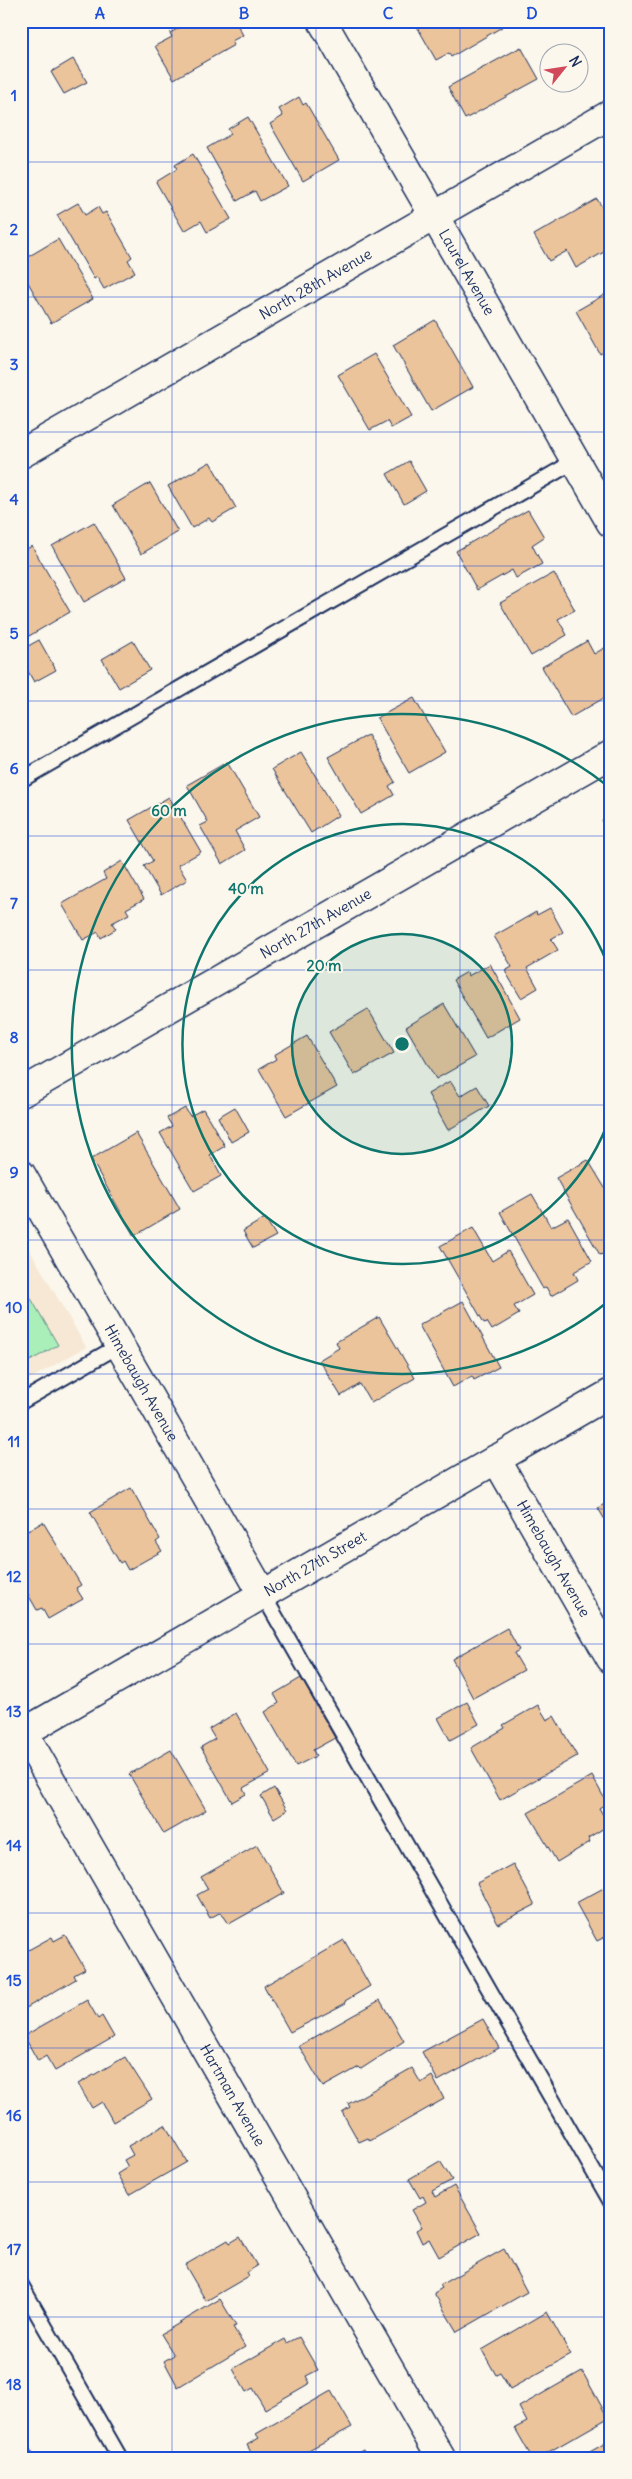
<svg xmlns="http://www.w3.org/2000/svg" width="632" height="2479" font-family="Delius,sans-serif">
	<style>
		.built { fill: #f6e8d4 }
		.green { fill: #aaeeb9; stroke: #628e8c }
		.building { fill: #ecc49c; stroke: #1b2f5e }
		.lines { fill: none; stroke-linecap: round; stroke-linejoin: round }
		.service-casing { stroke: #1b2f5e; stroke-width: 18 }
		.minor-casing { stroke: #1b2f5e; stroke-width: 31 }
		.service { stroke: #fbf7ec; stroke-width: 14 }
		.minor { stroke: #fbf7ec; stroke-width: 28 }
		.grid { fill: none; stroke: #1d4ed8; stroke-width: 1; stroke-opacity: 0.55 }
		.ring { fill: none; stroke: #0f766e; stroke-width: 2.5 }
		.labels { text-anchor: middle; stroke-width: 4; stroke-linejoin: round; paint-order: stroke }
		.street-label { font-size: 15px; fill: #1b2f5e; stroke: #fbf7ec }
		.centre { fill: #0f766e; stroke: #fbf7ec; stroke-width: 2.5 }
		.ring-label { font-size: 15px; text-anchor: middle; font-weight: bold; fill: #0f766e; stroke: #fbf7ec; stroke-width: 4; stroke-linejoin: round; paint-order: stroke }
		.neatline { fill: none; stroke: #1d4ed8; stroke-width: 2 }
		.grid-label { font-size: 16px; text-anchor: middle; font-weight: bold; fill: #1d4ed8 }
	</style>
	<rect width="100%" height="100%" fill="#fbf7ec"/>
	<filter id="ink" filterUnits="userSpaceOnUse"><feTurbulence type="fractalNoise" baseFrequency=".02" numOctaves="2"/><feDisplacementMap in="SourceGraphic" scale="10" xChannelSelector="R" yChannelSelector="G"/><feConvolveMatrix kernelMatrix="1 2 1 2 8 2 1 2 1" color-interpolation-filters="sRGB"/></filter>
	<g filter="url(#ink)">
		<path class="built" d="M 21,1235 L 86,1347 L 21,1384 Z"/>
		<path class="green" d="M 21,1281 L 58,1345 L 21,1366 Z"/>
		<g class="building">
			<path d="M 192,21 L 235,21 L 243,35 L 232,41 L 234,45 L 174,79 L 155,46 L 172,37 L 170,33 Z"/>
			<path d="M 417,21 L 498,21 L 502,27 L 451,57 L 449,53 L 436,60 L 415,23 Z"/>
			<path d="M 521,47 L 539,79 L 465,119 L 448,87 Z"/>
			<path d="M 73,59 L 87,82 L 64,94 L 51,72 Z"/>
			<path d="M 299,97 L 303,105 L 306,103 L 339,160 L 303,181 L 270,124 L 283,116 L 279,109 Z"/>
			<path d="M 248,117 L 288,186 L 260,201 L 255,191 L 237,201 L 207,148 L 231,134 L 228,129 Z"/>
			<path d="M 193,154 L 231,219 L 207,232 L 201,221 L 184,231 L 156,182 L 177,169 L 175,165 Z"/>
			<path d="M 597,199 L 611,222 L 611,226 L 605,229 L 611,240 L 611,248 L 576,268 L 567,251 L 549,261 L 534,235 Z"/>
			<path d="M 78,203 L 85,215 L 98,207 L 102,214 L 106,212 L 132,257 L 128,260 L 135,272 L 104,289 L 97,277 L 94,279 L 57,215 Z"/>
			<path d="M 58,239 L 93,299 L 51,323 L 21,270 L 21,261 Z"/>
			<path d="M 611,291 L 611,348 L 600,354 L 576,311 Z"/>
			<path d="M 435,320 L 473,387 L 431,411 L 393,345 Z"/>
			<path d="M 374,354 L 411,417 L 391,428 L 387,421 L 370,430 L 338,375 Z"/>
			<path d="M 409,461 L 426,491 L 404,504 L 387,474 Z"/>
			<path d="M 210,462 L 236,508 L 212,522 L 209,518 L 192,528 L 168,486 Z"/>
			<path d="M 150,483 L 178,532 L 141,554 L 113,505 Z"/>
			<path d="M 528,510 L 544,537 L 532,545 L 542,564 L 516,578 L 512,570 L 477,590 L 456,551 Z"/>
			<path d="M 94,522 L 126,578 L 84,602 L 52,546 Z"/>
			<path d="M 32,546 L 70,612 L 29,636 L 21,623 L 21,552 Z"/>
			<path d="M 554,573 L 575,610 L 558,619 L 567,635 L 531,656 L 500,603 Z"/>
			<path d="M 39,640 L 56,670 L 34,682 L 21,659 L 21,650 Z"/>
			<path d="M 133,641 L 150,670 L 119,688 L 102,659 Z"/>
			<path d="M 587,641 L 594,654 L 606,647 L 611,655 L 611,694 L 571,717 L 542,667 Z"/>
			<path d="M 414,698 L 445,752 L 409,773 L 377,718 Z"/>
			<path d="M 368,735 L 395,782 L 389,786 L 394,795 L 361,814 L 328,757 Z"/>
			<path d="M 301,752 L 339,815 L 311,833 L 272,769 Z"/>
			<path d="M 227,762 L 259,817 L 235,831 L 245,850 L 222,864 L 200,826 L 208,822 L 187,785 Z"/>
			<path d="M 169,797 L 201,852 L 178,865 L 187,880 L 161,895 L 144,866 L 153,861 L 129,820 Z"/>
			<path d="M 611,815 L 611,836 L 602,820 Z"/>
			<path d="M 122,861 L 144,899 L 126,909 L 129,914 L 112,923 L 116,929 L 101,938 L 98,932 L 83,940 L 62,904 L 106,879 L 103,873 Z"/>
			<path d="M 550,908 L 563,932 L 551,939 L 558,950 L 527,968 L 538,988 L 521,998 L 505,971 L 512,967 L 494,936 L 536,912 L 537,915 Z"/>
			<path d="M 490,964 L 520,1018 L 486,1038 L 453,980 L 467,972 L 468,976 Z"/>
			<path d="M 444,1004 L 475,1057 L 436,1079 L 406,1027 Z"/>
			<path d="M 368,1009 L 394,1053 L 354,1075 L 329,1032 Z"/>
			<path d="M 307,1036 L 337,1087 L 286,1116 L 259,1069 L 276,1059 L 274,1055 Z"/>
			<path d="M 450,1081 L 460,1096 L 477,1086 L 489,1106 L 448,1130 L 428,1094 Z"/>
			<path d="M 235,1107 L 249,1132 L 231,1142 L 218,1117 Z"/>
			<path d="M 185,1108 L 190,1116 L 203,1109 L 225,1146 L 210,1155 L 221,1176 L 194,1191 L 160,1133 L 172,1126 L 167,1118 Z"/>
			<path d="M 136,1133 L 180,1209 L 134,1236 L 91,1159 Z"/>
			<path d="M 588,1160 L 608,1193 L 611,1191 L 611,1260 L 607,1262 L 603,1254 L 600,1255 L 556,1178 Z"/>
			<path d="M 532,1194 L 551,1227 L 568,1218 L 592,1261 L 574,1272 L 578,1280 L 551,1296 L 546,1287 L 543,1289 L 500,1212 Z"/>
			<path d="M 265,1218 L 276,1236 L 253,1248 L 243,1231 Z"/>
			<path d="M 473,1228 L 492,1261 L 508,1251 L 533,1295 L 514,1306 L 519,1314 L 492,1330 L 487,1322 L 484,1323 L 440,1246 Z"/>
			<path d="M 463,1301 L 499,1367 L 474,1380 L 472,1376 L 453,1387 L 419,1325 Z"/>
			<path d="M 379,1317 L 415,1378 L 371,1403 L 360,1384 L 341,1396 L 319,1360 L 339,1348 L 336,1342 Z"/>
			<path d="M 131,1488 L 160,1539 L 156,1542 L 162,1551 L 128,1570 L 123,1561 L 120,1563 L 90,1512 Z"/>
			<path d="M 611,1500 L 611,1530 L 598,1508 Z"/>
			<path d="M 43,1522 L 81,1585 L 76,1588 L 83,1599 L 48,1619 L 42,1608 L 37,1610 L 21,1582 L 21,1535 Z"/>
			<path d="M 507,1628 L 519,1650 L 514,1653 L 524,1670 L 473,1698 L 452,1659 Z"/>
			<path d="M 301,1678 L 335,1738 L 313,1750 L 316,1756 L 296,1766 L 265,1712 L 279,1703 L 274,1694 Z"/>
			<path d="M 467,1702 L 479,1724 L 450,1740 L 438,1718 Z"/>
			<path d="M 538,1705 L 547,1720 L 554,1716 L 577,1756 L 500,1800 L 471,1748 L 505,1728 L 503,1725 Z"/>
			<path d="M 236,1713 L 270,1773 L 243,1788 L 246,1794 L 232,1802 L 201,1747 L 215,1739 L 209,1729 Z"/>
			<path d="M 171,1750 L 206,1810 L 164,1834 L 129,1774 Z"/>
			<path d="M 592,1776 L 607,1803 L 599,1808 L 609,1825 L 588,1838 L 590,1842 L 557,1862 L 528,1813 Z"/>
			<path d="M 274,1788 L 287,1810 L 274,1818 L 261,1796 Z"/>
			<path d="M 257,1845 L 284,1893 L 229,1924 L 221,1912 L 210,1918 L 197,1895 L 208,1889 L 201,1877 Z"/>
			<path d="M 513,1864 L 535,1905 L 498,1924 L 477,1883 Z"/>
			<path d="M 611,1884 L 611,1934 L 597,1941 L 576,1903 Z"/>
			<path d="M 65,1935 L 85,1969 L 74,1975 L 76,1979 L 21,2011 L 21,1954 L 52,1937 L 54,1941 Z"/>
			<path d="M 344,1940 L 370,1986 L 345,2001 L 346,2003 L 290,2032 L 264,1986 Z"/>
			<path d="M 87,2000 L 98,2019 L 102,2016 L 114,2037 L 55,2071 L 46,2056 L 38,2061 L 24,2036 Z"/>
			<path d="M 380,2000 L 404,2041 L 361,2069 L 359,2067 L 323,2087 L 299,2046 Z"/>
			<path d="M 483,2019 L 499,2048 L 438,2081 L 422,2052 Z"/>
			<path d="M 125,2057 L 152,2099 L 113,2122 L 102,2102 L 92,2108 L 78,2084 Z"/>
			<path d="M 412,2068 L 421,2083 L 432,2076 L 444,2099 L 370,2141 L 368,2138 L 359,2142 L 342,2112 L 350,2107 L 348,2104 Z"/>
			<path d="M 165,2125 L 187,2162 L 129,2195 L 117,2174 L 128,2167 L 124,2160 L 133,2155 L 128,2146 Z"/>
			<path d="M 440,2161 L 452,2180 L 432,2191 L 435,2197 L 454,2186 L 481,2233 L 439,2257 L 429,2239 L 422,2243 L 416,2230 L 422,2227 L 412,2210 L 426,2202 L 423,2196 L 420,2198 L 409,2179 Z"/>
			<path d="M 240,2237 L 257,2266 L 247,2272 L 249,2276 L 206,2301 L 185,2265 L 228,2240 L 230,2243 Z"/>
			<path d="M 504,2249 L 527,2292 L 457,2332 L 434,2293 L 442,2288 L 440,2285 Z"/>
			<path d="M 220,2299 L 236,2326 L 233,2327 L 245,2347 L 178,2387 L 164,2361 L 174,2355 L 161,2334 Z"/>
			<path d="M 547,2312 L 571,2355 L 510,2389 L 500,2373 L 496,2375 L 482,2350 Z"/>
			<path d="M 299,2337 L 318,2370 L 306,2376 L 310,2383 L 265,2409 L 253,2388 L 246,2392 L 233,2369 L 285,2339 L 287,2343 Z"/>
			<path d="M 582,2371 L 608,2418 L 538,2458 L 532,2458 L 515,2428 L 527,2422 L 519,2407 Z"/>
			<path d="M 331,2391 L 352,2427 L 301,2454 L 303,2458 L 254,2458 L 247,2445 L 259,2438 L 256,2434 Z"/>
			<path d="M 25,2440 L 35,2458 L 21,2458 L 21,2442 Z"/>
			<path d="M 611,2440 L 611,2458 L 579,2458 Z"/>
			<path d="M 363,2450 L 367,2458 L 349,2458 Z"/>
		</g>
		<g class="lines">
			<defs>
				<g id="service">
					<path d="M 21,780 L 575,461"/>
					<path d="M 21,1402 L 120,1345"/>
					<path d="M 262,1593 L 611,2202"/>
					<path d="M 21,2285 L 120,2458"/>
				</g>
				<g id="minor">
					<path id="s1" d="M 322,21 L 611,523"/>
					<path id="s2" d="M 21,454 L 611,114"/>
					<path id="s3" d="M 21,1093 L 611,754"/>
					<path id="s4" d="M 21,1174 L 262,1593"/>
					<path id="s5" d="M 496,1459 L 611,1659"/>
					<path id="s6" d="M 24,1733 L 441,2458"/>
					<path id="s7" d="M 21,1734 L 611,1393"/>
				</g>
			</defs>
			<use href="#service" class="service-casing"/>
			<use href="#minor" class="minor-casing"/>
			<use href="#service" class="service"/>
			<use href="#minor" class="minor"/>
		</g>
	</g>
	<path class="grid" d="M 172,21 L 172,2458M 316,21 L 316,2458M 460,21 L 460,2458M 21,162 L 611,162M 21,297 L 611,297M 21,432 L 611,432M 21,566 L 611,566M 21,701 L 611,701M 21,836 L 611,836M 21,970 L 611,970M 21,1105 L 611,1105M 21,1240 L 611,1240M 21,1374 L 611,1374M 21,1509 L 611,1509M 21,1644 L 611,1644M 21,1778 L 611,1778M 21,1913 L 611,1913M 21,2048 L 611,2048M 21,2182 L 611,2182M 21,2317 L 611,2317"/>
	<circle cx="402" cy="1044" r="110" fill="#0f766e" fill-opacity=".12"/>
	<g class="ring">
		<circle cx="402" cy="1044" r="110"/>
		<path d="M611 1114A220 220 0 1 1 611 974"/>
		<path d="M610 1300A330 330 0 1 1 610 788"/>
	</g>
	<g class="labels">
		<g class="street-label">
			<text dy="5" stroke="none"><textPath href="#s1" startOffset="290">Laurel Avenue</textPath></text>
			<text dy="5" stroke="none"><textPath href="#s2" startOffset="340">North 28th Avenue</textPath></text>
			<text dy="5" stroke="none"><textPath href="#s3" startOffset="340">North 27th Avenue</textPath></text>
			<text dy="5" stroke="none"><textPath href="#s4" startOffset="241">Himebaugh Avenue</textPath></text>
			<text dy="5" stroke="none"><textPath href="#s5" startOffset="115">Himebaugh Avenue</textPath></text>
			<text dy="5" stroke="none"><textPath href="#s7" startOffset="340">North 27th Street</textPath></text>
			<text dy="5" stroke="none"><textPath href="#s6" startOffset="418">Hartman Avenue</textPath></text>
		</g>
	</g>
	<circle cx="402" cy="1044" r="8" class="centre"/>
	<g class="ring-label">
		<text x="169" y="816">60 m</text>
		<text x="246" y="894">40 m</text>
		<text x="324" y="971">20 m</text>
	</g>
	<rect width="632" height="2479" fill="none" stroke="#fbf7ec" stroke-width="55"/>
	<g transform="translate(564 68) rotate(60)"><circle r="24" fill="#fbf7ec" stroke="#a1a7b3"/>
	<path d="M0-4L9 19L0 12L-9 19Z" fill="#d1495b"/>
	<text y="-8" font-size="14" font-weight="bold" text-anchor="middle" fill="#1b2f5e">N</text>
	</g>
	<rect x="28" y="28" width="576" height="2424" class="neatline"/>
	<g class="grid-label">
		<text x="100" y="19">A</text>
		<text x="244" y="19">B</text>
		<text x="388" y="19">C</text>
		<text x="532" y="19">D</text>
		<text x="14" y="101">1</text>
		<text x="14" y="235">2</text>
		<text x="14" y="370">3</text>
		<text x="14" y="505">4</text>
		<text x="14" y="639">5</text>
		<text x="14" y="774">6</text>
		<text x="14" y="909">7</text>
		<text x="14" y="1043">8</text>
		<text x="14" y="1178">9</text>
		<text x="14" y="1313">10</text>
		<text x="14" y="1447">11</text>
		<text x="14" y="1582">12</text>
		<text x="14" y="1717">13</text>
		<text x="14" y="1851">14</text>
		<text x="14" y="1986">15</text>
		<text x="14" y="2121">16</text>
		<text x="14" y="2255">17</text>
		<text x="14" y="2390">18</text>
	</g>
</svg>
